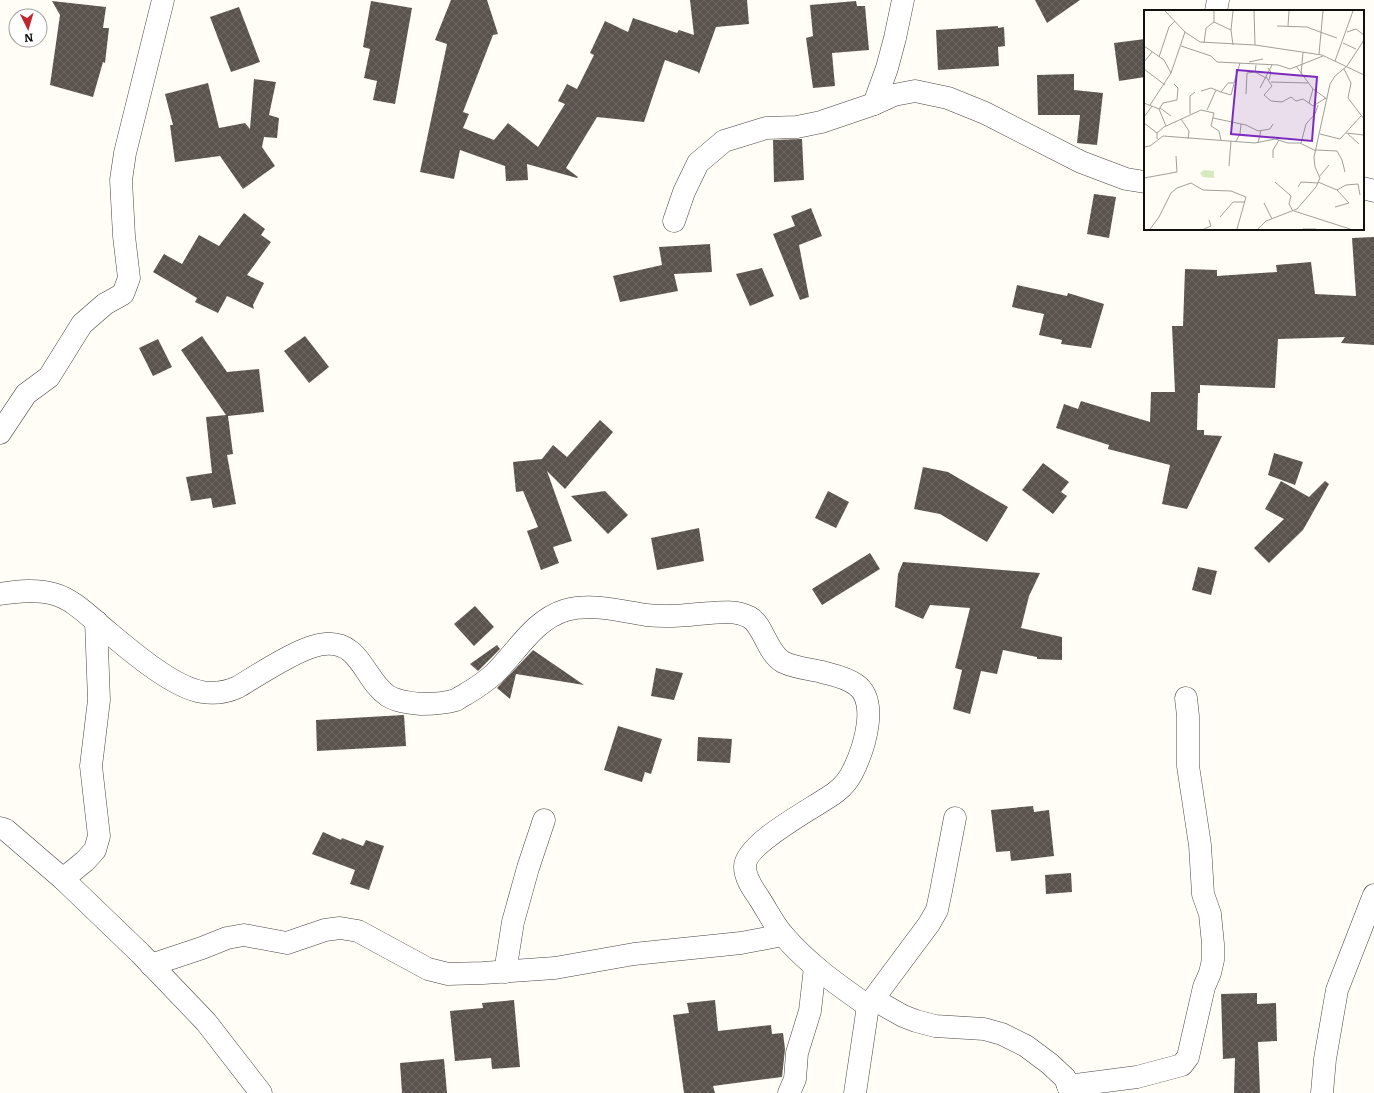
<svg xmlns="http://www.w3.org/2000/svg" width="1374" height="1093" font-family="Literata,serif">
	<style>
		.building { fill: url(#building-cross-hatch) }
		.lines { fill: none; stroke-linecap: round; stroke-linejoin: round }
		.street-casing { stroke: #444; stroke-width: 23 }
		.street { stroke: #fff; stroke-width: 22 }
		.inset-road { fill: none; stroke: #a09f9a; stroke-width: 1 }
		.view { fill: #7b2cbf; fill-opacity: 0.15; stroke: #7b2cbf; stroke-width: 2 }
		.inset-edge { fill: none; stroke: #111; stroke-width: 2 }
	</style>
	<defs>
		<pattern id="building-cross-hatch" width="8" height="8" patternUnits="userSpaceOnUse"><rect width="8" height="8" fill="#5a524d"/><path d="M0 0l8 8M0 8l8-8" fill="none" stroke="#6d6662"/></pattern>
	</defs>
	<rect width="100%" height="100%" fill="#fffdf5"/>
	<g class="building">
		<path d="M 451,0 L 487,0 L 498,34 L 493,35 L 463,112 L 469,114 L 463,128 L 494,140 L 508,123 L 538,147 L 565,104 L 558,101 L 567,84 L 577,89 L 594,55 L 590,53 L 605,21 L 628,32 L 633,18 L 677,33 L 679,30 L 694,35 L 690,0 L 747,0 L 749,24 L 716,27 L 699,74 L 698,72 L 665,60 L 644,122 L 597,117 L 566,168 L 578,177 L 577,178 L 527,164 L 528,180 L 506,181 L 505,166 L 460,150 L 454,179 L 420,172 L 447,44 L 435,40 Z"/>
		<path d="M 1035,0 L 1080,0 L 1047,23 Z"/>
		<path d="M 52,1 L 106,7 L 103,28 L 109,28 L 105,63 L 103,62 L 93,97 L 50,85 L 60,15 Z"/>
		<path d="M 371,1 L 412,8 L 395,104 L 373,100 L 377,81 L 364,78 L 370,49 L 363,47 Z"/>
		<path d="M 856,1 L 857,6 L 865,6 L 869,50 L 832,53 L 835,86 L 813,88 L 806,38 L 813,36 L 810,5 Z"/>
		<path d="M 239,7 L 260,62 L 231,72 L 210,17 Z"/>
		<path d="M 998,26 L 998,28 L 1004,27 L 1005,46 L 998,47 L 999,66 L 938,70 L 936,30 Z"/>
		<path d="M 1145,39 L 1145,77 L 1119,81 L 1114,43 Z"/>
		<path d="M 1074,74 L 1074,90 L 1103,93 L 1097,145 L 1077,143 L 1080,115 L 1038,115 L 1037,75 Z"/>
		<path d="M 254,79 L 276,82 L 269,115 L 279,118 L 277,138 L 264,137 L 262,147 L 275,166 L 243,189 L 220,156 L 175,162 L 170,125 L 173,125 L 165,94 L 208,83 L 219,128 L 245,123 L 250,129 Z"/>
		<path d="M 802,139 L 804,180 L 774,182 L 773,140 Z"/>
		<path d="M 1094,194 L 1116,197 L 1109,238 L 1087,234 Z"/>
		<path d="M 811,208 L 822,236 L 799,245 L 809,297 L 800,300 L 773,234 L 795,226 L 791,216 Z"/>
		<path d="M 244,213 L 265,229 L 261,235 L 271,242 L 247,275 L 264,283 L 253,305 L 254,309 L 227,296 L 218,313 L 195,302 L 197,298 L 153,272 L 164,254 L 182,264 L 199,235 L 219,246 Z"/>
		<path d="M 1374,237 L 1374,345 L 1341,343 L 1345,337 L 1278,339 L 1275,388 L 1200,385 L 1200,393 L 1198,393 L 1197,430 L 1204,430 L 1204,435 L 1222,436 L 1187,509 L 1162,504 L 1170,465 L 1108,449 L 1109,445 L 1056,428 L 1064,404 L 1078,409 L 1081,401 L 1150,422 L 1151,392 L 1175,392 L 1172,326 L 1183,326 L 1185,269 L 1217,270 L 1217,276 L 1277,272 L 1276,265 L 1311,262 L 1315,294 L 1356,296 L 1352,238 Z"/>
		<path d="M 710,244 L 712,272 L 674,274 L 678,291 L 620,302 L 613,276 L 662,265 L 659,247 Z"/>
		<path d="M 762,268 L 774,296 L 750,306 L 736,274 Z"/>
		<path d="M 1017,285 L 1067,296 L 1068,293 L 1104,304 L 1091,348 L 1061,344 L 1062,340 L 1039,335 L 1044,314 L 1012,307 Z"/>
		<path d="M 202,336 L 227,372 L 259,369 L 264,412 L 228,416 L 233,454 L 227,455 L 236,504 L 213,508 L 211,498 L 191,501 L 186,477 L 212,473 L 206,417 L 226,415 L 181,350 Z"/>
		<path d="M 305,336 L 329,367 L 309,383 L 284,351 Z"/>
		<path d="M 158,339 L 172,367 L 153,376 L 139,348 Z"/>
		<path d="M 600,420 L 613,432 L 565,489 L 547,471 L 572,541 L 553,547 L 559,563 L 541,570 L 527,531 L 538,527 L 523,491 L 516,492 L 513,462 L 542,459 L 553,445 L 567,457 Z"/>
		<path d="M 1274,453 L 1303,462 L 1295,485 L 1268,475 Z"/>
		<path d="M 1043,463 L 1069,482 L 1061,492 L 1067,496 L 1053,514 L 1022,490 Z"/>
		<path d="M 923,467 L 948,472 L 1008,507 L 987,542 L 940,514 L 914,509 Z"/>
		<path d="M 1281,481 L 1309,497 L 1325,481 L 1329,484 L 1303,530 L 1269,563 L 1254,548 L 1284,519 L 1265,509 Z"/>
		<path d="M 605,491 L 628,515 L 608,534 L 571,496 Z"/>
		<path d="M 828,491 L 849,502 L 836,528 L 815,518 Z"/>
		<path d="M 699,528 L 704,561 L 657,570 L 651,538 Z"/>
		<path d="M 870,553 L 880,569 L 822,605 L 812,589 Z"/>
		<path d="M 903,562 L 1040,573 L 1029,596 L 1021,628 L 1062,637 L 1062,660 L 1037,659 L 1037,657 L 1003,650 L 997,674 L 981,671 L 970,714 L 953,709 L 962,670 L 955,668 L 970,608 L 930,605 L 923,619 L 895,607 L 898,574 Z"/>
		<path d="M 1198,567 L 1217,571 L 1211,595 L 1192,590 Z"/>
		<path d="M 475,606 L 494,627 L 474,646 L 454,624 Z"/>
		<path d="M 497,645 L 500,649 L 478,671 L 470,664 Z"/>
		<path d="M 533,650 L 584,685 L 516,674 L 510,699 L 497,688 Z"/>
		<path d="M 656,668 L 683,673 L 674,700 L 651,696 Z"/>
		<path d="M 404,715 L 406,746 L 317,751 L 316,720 Z"/>
		<path d="M 618,726 L 662,739 L 651,774 L 645,772 L 642,782 L 604,770 Z"/>
		<path d="M 698,737 L 732,739 L 730,763 L 697,761 Z"/>
		<path d="M 1033,806 L 1034,812 L 1049,810 L 1054,856 L 1011,861 L 1010,851 L 996,852 L 991,810 Z"/>
		<path d="M 323,832 L 341,840 L 342,838 L 363,846 L 366,840 L 384,846 L 369,890 L 350,884 L 355,870 L 312,854 Z"/>
		<path d="M 1071,873 L 1072,892 L 1046,894 L 1045,875 Z"/>
		<path d="M 1257,993 L 1257,1004 L 1276,1003 L 1277,1041 L 1258,1042 L 1260,1093 L 1234,1093 L 1235,1058 L 1223,1059 L 1221,994 Z"/>
		<path d="M 514,1000 L 520,1067 L 492,1069 L 491,1058 L 455,1061 L 450,1011 L 483,1008 L 482,1003 Z"/>
		<path d="M 715,1000 L 718,1031 L 771,1025 L 772,1034 L 783,1033 L 785,1049 L 782,1077 L 713,1086 L 715,1093 L 684,1093 L 673,1015 L 689,1013 L 687,1003 Z"/>
		<path d="M 444,1059 L 447,1093 L 402,1093 L 400,1063 Z"/>
	</g>
	<g class="lines">
		<defs>
			<g id="street">
				<path d="M 1216,11 L 1218,0"/>
				<path d="M 874,104 L 887,68 L 895,38 L 903,0"/>
				<path d="M 1363,188 L 1374,191"/>
				<path d="M 674,221 L 684,192 L 698,163 L 724,141 L 766,128 L 797,127 L 821,122 L 874,104 L 894,95 L 915,91 L 948,98 L 985,113 L 1081,162 L 1126,179 L 1145,182"/>
				<path d="M 0,433 L 26,394 L 49,377 L 82,324 L 105,304 L 123,294 L 129,278 L 124,236 L 121,180 L 125,153 L 163,0"/>
				<path d="M 0,594 C 18,591 36,589 54,594 C 72,599 87,614 101,626 C 125,646 171,687 202,692 C 214,694 227,692 238,687 C 258,675 303,645 325,644 C 361,641 364,680 388,696 C 398,702 410,703 421,704 C 432,704 446,703 456,700 C 459,698 462,696 466,694 C 476,688 485,682 494,674 C 517,652 533,620 566,610 C 592,603 621,611 646,615 C 663,617 681,616 698,614 C 714,613 734,609 749,617 C 764,625 766,652 783,662 C 795,668 810,669 822,672 C 833,675 845,677 855,684 C 880,700 864,748 854,769 C 850,778 844,786 836,792 C 818,806 744,843 745,867 C 745,878 753,889 759,898 C 767,910 774,925 784,936 C 808,964 838,985 868,1006"/>
				<path d="M 0,828 L 6,830 L 63,879 L 140,953 L 206,1022 L 261,1093"/>
				<path d="M 63,879 L 85,861 L 95,850 L 99,836 L 91,766 L 99,700 L 96,621"/>
				<path d="M 151,965 L 202,948 L 227,938 L 244,935 L 287,943 L 325,930 L 340,928 L 358,931 L 428,969 L 448,974 L 483,973 L 555,968 L 634,954 L 741,943 L 783,935"/>
				<path d="M 505,972 L 513,922 L 528,868 L 544,820"/>
				<path d="M 873,999 L 903,1016 L 916,1021 L 935,1026 L 984,1029 L 1002,1034 L 1026,1046 L 1050,1064 L 1065,1078 L 1071,1093"/>
				<path d="M 1068,1086 L 1137,1077 L 1182,1065 L 1188,1057 L 1204,987 L 1210,973 L 1213,960 L 1213,944 L 1210,914 L 1203,894 L 1200,845 L 1188,766 L 1188,716 L 1186,698"/>
				<path d="M 789,1093 L 795,1079 L 797,1053 L 810,1011 L 815,967"/>
				<path d="M 855,1093 L 868,1006 L 929,924 L 937,910 L 941,891 L 955,818"/>
				<path d="M 1322,1093 L 1325,1059 L 1337,990 L 1374,895"/>
			</g>
		</defs>
		<use href="#street" class="street-casing"/>
		<use href="#street" class="street"/>
	</g>
	<g transform="translate(1144 10)">
		<rect width="220" height="220" fill="#fffdf5"/>
		<path d="M 60,160 L 70,161 L 70,168 L 59,167 L 56,163 Z" fill="#d5ebbd"/>
		<path class="inset-road" d="M 21,1 L 41,22 L 56,32 L 111,35M 110,1 L 111,35 L 178,45 L 220,65M 70,12 L 87,20M 133,16 L 163,17 L 176,22M 144,16 L 145,1M 176,22 L 193,28M 203,22 L 212,19 L 220,25M 60,33 L 62,18 L 70,12 L 70,1M 199,33 L 212,39M 89,35 L 87,20 L 89,1M 0,36 L 20,50 L 27,63M 37,36 L 67,46 L 73,52 L 134,55 L 146,59 L 179,46M 175,44 L 179,1M 15,47 L 25,17 L 31,11M 191,51 L 209,1M 0,52 L 8,42M 105,52 L 119,49M 112,55 L 111,62 L 122,68M 152,56 L 169,79 L 183,89M 203,56 L 220,30M 124,58 L 127,62 L 125,70M 0,59 L 21,75M 200,59 L 207,73 L 204,88 L 220,109M 157,64 L 159,42M 122,67 L 128,76 L 120,85 L 127,91 L 138,92 L 147,87 L 152,91 L 159,89 L 169,96 L 182,88M 127,72 L 164,73M 116,78 L 128,55M 57,81 L 67,78 L 77,82 L 84,73 L 90,73 L 96,53M 77,82 L 87,85 L 90,74M 102,84 L 103,63 L 111,62M 0,93 L 15,99 L 22,116M 165,93 L 169,79M 6,95 L 27,63 L 41,22M 16,98 L 27,106M 15,99 L 19,93 L 33,90 L 34,78 L 30,74M 63,100 L 72,80M 46,104 L 46,86 L 51,82M 0,107 L 8,96M 69,108 L 102,115 L 114,121 L 126,119 L 129,114M 37,109 L 45,121 L 44,129M 0,113 L 13,123M 202,123 L 220,125M 176,124 L 196,129 L 217,106M 204,124 L 215,134M 13,129 L 13,123 L 20,117 L 57,100 L 70,103 L 67,116 L 75,121 L 77,130M 92,131 L 96,124 L 97,114M 114,133 L 117,120M 157,133 L 162,114 L 171,104 L 174,95M 0,137 L 6,136 L 19,126 L 111,133 L 131,129 L 144,133 L 156,133 L 172,141M 172,140 L 193,141 L 198,150 L 201,162M 129,148 L 129,140 L 135,130M 85,156 L 87,131M 175,167 L 185,155M 0,168 L 33,162 L 32,146M 131,172 L 147,186 L 145,194 L 149,201M 174,172 L 193,180 L 202,175 L 214,174 L 216,185M 154,177 L 157,172 L 174,173M 120,193 L 128,209M 191,197 L 205,193 L 193,180M 150,201 L 206,219M 76,207 L 89,192 L 101,192M 6,219 L 15,207 L 27,183 L 33,178 L 47,173 L 59,180 L 87,181 L 102,187 L 93,219M 60,219 L 67,216 L 65,210M 114,219 L 122,211 L 153,199 L 172,177 L 176,168 L 171,157 L 170,147 L 186,74 L 191,66 L 203,56M 159,219 L 172,219"/>
		<path class="view" d="M 93,60 L 173,67 L 168,131 L 87,124 Z"/>
		<rect width="220" height="220" class="inset-edge"/>
	</g>
	<g transform="translate(28 28) rotate(175)"><circle r="19" fill="#ffffff" stroke="#a0a0a0"/>
	<path d="M0-3L7 15L0 10L-7 15Z" fill="#c4262e"/>
	<text y="-6" font-size="11" font-weight="bold" text-anchor="middle" fill="#111111">N</text>
	</g>
</svg>
